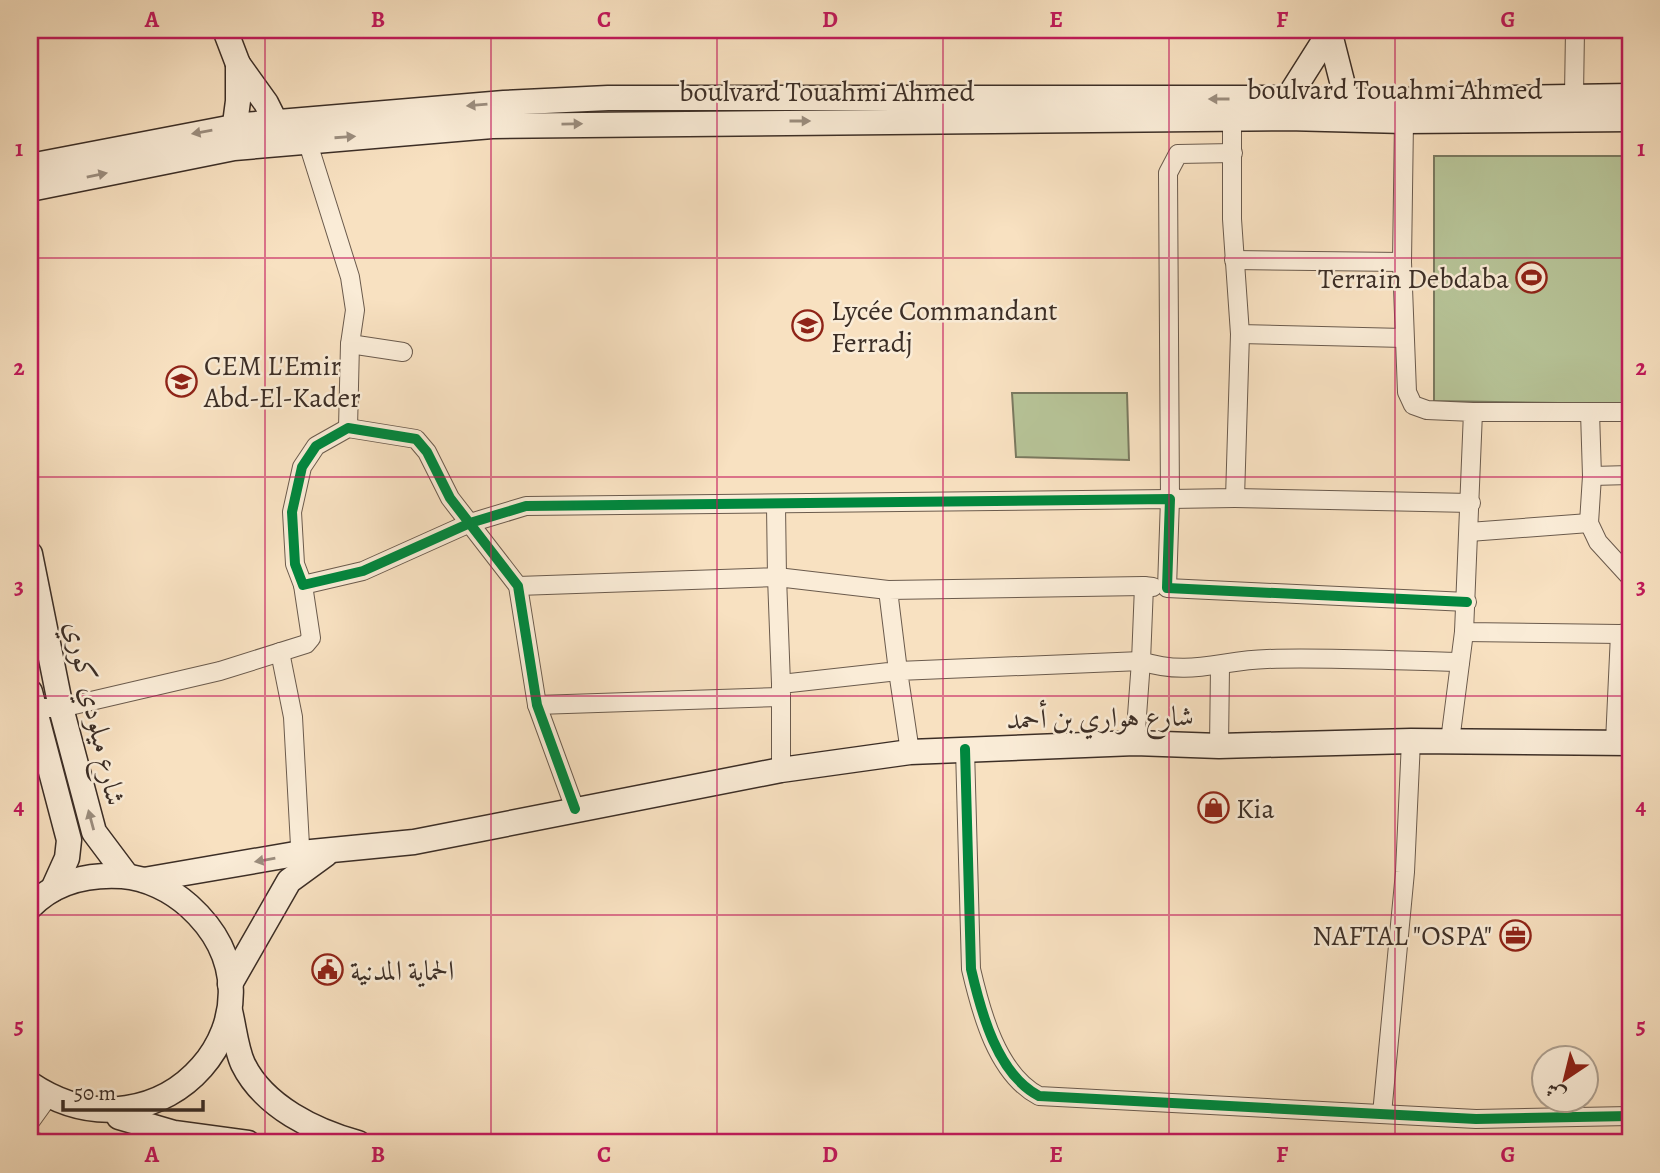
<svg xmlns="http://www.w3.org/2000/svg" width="1660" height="1173" font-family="Alegreya,Amiri,serif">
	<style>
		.green { fill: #b7c498; stroke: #7a795f; stroke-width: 2 }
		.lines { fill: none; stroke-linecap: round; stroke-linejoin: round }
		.street-casing { stroke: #6b5b4d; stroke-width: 20 }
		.secondary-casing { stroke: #3c2e26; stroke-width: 27 }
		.street { stroke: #faecd7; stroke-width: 18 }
		.secondary { stroke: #faecd7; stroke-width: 24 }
		.cycleway-casing { stroke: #faecd7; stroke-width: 15 }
		.cycleway { stroke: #00873e; stroke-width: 10 }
		.oneway { fill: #9b8d7e }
		.grid { fill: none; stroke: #c2185b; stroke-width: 2; stroke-opacity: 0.55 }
		.labels { text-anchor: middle; stroke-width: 5; stroke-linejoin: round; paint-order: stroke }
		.street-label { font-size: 28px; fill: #3c2e26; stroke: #faecd7 }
		.poi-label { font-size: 28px; fill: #3c2e26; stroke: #faecd7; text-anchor: start }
		.neatline { fill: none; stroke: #c2185b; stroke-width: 2.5 }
		.grid-label { font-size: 23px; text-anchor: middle; font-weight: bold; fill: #c2185b }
	</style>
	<rect width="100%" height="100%" fill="#f8e1c1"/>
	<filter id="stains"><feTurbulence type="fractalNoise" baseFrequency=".00286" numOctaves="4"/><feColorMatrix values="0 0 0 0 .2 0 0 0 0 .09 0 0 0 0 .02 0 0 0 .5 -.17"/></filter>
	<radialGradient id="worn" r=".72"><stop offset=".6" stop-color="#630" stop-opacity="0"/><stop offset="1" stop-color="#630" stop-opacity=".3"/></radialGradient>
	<g class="green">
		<path d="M 1434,156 L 1630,156 L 1630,404 L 1434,401 Z"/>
		<path d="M 1012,393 L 1127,393 L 1129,460 L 1016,457 Z"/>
	</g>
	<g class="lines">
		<defs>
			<g id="street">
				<path d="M 1574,95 L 1575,30"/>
				<path d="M 1232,118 L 1232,219 L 1240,334 L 1404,338"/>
				<path d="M 1404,121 L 1402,262 L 1407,392 L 1413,405 L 1427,410 L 1473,412 L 1464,632 L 1620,634"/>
				<path d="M 307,140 L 350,277 L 355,310 L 350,344 L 348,428"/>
				<path d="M 1233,153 L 1178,154 L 1168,173 L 1170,499 L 1235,498 L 1240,334"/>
				<path d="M 1234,260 L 1402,262"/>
				<path d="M 350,344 L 403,352"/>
				<path d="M 1473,412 L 1630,412"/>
				<path d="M 1590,412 L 1592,476 L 1589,523 L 1598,542 L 1630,577"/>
				<path d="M 1592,476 L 1630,475"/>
				<path d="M 1235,498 L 1471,503"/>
				<path d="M 1469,532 L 1589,523"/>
				<path d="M 518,586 L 777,577 L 776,506"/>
				<path d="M 1153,587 L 1144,586 L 1141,661 C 1189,677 1221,660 1267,659 C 1331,657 1396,661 1460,662"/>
				<path d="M 280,652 L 293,717 L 301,864"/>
				<path d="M 781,684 L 777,577 L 888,590"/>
				<path d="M 537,705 L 780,697"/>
				<path d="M 30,708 L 61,708 L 220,671 L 306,644 L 311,638 L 303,585"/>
				<path d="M 1450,741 L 1464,632"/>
				<path d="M 1615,742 L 1620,634 L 1630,632"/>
				<path d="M 1219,746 L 1220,667"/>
				<path d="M 965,749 L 971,969 C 981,1012 997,1074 1039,1096 L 1476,1119 L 1630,1116"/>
				<path d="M 910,752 L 898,671 L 1141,661 L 1135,743"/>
				<path d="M 781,770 L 781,684 L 898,671 L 888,590 L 1144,586"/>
				<path d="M 575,809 L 537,705 L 518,586 L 450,498 L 427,452 L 416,439 L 348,428 L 316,446 L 302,467 L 292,512 L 295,564 L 303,585 L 363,571 L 470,523 L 526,506 L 1170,499 L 1167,588 L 1467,602"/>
				<path d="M 1382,1114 L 1405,872 L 1411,741"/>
				<path d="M 30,1122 L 48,1097"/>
				<path d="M 30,1141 L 41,1143"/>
			</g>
			<g id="secondary">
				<path d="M 225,30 L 238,64 L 266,103 L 281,133"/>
				<path d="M 1330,34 L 1347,101 L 1347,115"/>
				<path d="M 1288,111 L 1288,98 L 1331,30"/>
				<path d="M 233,139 L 238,101 L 238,64"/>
				<path d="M 30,166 L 244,125 L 504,103 L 608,98 L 1288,98 L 1347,101 L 1630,96"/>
				<path d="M 30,189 L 234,148 L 492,126 L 1287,118 L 1404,121 L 1630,119"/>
				<path d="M 30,554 L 61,708 L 94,832 L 127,876"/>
				<path d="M 30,692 L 69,840 L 67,858 L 53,889"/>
				<path d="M 144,880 L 301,853 L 414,842 L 781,770 L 910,752 L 1135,743 L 1219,746 L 1411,741 L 1630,743"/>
				<path d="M 30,907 C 54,882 88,874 122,876 C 147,878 171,890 189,906 C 303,1009 162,1173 30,1084"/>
				<path d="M 230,984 L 289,881 L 326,854"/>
				<path d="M 230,1011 C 234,1027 236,1049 243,1064 C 264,1107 315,1131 358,1143"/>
				<path d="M 119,1117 L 174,1133 L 248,1143"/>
			</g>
		</defs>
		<use href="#street" class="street-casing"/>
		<use href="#secondary" class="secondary-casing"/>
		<use href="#street" class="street"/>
		<use href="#secondary" class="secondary"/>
		<defs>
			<g id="cycleway">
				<path d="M 965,749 L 971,969 C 981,1012 997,1074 1039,1096 L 1476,1119 L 1630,1116"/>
				<path d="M 575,809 L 537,705 L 518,586 L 450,498 L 427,452 L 416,439 L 348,428 L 316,446 L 302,467 L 292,512 L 295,564 L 303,585 L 363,571 L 470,523 L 526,506 L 1170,499 L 1167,588 L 1467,602"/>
			</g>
		</defs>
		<use href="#cycleway" class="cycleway-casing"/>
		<use href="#cycleway" class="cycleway"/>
	</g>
	<defs><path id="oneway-solid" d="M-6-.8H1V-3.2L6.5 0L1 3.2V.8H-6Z" transform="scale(1.75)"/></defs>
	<g class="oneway">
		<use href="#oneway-solid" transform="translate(1219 99) rotate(180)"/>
		<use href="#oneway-solid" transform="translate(477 105) rotate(175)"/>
		<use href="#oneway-solid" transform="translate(800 121)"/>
		<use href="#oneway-solid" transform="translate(572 124) rotate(-1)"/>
		<use href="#oneway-solid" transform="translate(202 132) rotate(170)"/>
		<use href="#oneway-solid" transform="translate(345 137) rotate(-4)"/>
		<use href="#oneway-solid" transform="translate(97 175) rotate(-12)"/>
		<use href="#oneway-solid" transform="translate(91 820) rotate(-105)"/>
		<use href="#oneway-solid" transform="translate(265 860) rotate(170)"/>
	</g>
	<path class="grid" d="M 265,30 L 265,1143M 491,30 L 491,1143M 717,30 L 717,1143M 943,30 L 943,1143M 1169,30 L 1169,1143M 1395,30 L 1395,1143M 30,258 L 1630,258M 30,477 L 1630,477M 30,696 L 1630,696M 30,915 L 1630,915"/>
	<defs>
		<symbol id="stadium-ring" viewBox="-11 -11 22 22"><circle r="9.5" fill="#faecd7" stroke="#8f2418" stroke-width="1.5"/><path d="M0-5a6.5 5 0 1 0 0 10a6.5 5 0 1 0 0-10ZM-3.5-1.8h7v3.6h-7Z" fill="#8f2418"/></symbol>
		<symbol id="school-ring" viewBox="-11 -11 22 22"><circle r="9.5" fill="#faecd7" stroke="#8f2418" stroke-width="1.5"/><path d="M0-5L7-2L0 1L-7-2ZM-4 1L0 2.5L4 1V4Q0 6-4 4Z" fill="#8f2418"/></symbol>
		<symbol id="shop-ring" viewBox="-11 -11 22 22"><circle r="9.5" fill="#faecd7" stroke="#8f2418" stroke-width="1.5"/><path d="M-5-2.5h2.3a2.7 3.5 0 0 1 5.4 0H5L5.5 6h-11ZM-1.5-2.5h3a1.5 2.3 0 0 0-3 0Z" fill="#8f2418"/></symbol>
		<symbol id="office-ring" viewBox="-11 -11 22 22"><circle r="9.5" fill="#faecd7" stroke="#8f2418" stroke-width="1.5"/><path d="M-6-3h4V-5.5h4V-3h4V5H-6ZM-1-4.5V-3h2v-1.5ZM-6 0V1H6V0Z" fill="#8f2418"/></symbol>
		<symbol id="civic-ring" viewBox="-11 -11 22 22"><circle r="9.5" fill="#faecd7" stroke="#8f2418" stroke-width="1.5"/><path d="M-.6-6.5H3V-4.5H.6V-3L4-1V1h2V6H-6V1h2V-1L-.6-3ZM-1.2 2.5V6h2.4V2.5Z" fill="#8f2418"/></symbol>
	</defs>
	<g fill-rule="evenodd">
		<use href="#stadium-ring" x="1514" y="260" width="35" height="35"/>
		<use href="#school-ring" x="790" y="308" width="35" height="35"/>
		<use href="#school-ring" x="164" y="364" width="35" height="35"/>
		<use href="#shop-ring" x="1196" y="790" width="35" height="35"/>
		<use href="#office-ring" x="1498" y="918" width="35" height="35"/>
		<use href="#civic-ring" x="310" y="952" width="35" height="35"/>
	</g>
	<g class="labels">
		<g class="street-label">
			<text x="1395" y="99">boulvard Touahmi Ahmed</text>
			<text x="827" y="101">boulvard Touahmi Ahmed</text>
			<text transform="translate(96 713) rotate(77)" y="10">شارع ميلودي كوري</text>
			<text transform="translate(1100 717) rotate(-1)" y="10">شارع هواري بن أحمد</text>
		</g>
		<g class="poi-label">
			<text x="1509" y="288" text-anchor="end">Terrain Debdaba</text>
			<text x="831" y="320">Lycée Commandant<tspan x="831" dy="32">Ferradj</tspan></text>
			<text x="204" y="375">CEM L'Emir<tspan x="204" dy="32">Abd-El-Kader</tspan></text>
			<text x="1236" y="818">Kia</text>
			<text x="1492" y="945" text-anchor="end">NAFTAL "OSPA"</text>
			<text x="350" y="980">الحماية المدنية</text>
		</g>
	</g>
	<rect width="1660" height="1173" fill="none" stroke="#f8e1c1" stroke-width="77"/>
	<g transform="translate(1565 1079) rotate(215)"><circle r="33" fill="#faecd7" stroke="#aea090" stroke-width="2"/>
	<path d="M0-5L12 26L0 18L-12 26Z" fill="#8f2418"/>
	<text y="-10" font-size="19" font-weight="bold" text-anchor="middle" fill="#3c2e26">ش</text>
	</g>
	<path d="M63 1100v10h140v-10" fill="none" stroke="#3c2e26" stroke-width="3.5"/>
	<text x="74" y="1100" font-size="21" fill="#3c2e26" stroke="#faecd7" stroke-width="5" paint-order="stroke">50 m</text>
	<rect x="38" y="38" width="1584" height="1096" class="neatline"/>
	<g class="grid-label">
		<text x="152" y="27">A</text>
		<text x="378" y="27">B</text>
		<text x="604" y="27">C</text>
		<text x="830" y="27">D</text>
		<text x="1056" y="27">E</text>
		<text x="1282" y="27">F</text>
		<text x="1508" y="27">G</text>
		<text x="19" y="156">1</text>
		<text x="1641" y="156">1</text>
		<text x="19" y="375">2</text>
		<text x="1641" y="375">2</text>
		<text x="19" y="594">3</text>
		<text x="1641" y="594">3</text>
		<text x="19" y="814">4</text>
		<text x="1641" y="814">4</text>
		<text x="19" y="1033">5</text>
		<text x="1641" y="1033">5</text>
		<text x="152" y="1162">A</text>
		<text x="378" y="1162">B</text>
		<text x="604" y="1162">C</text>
		<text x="830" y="1162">D</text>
		<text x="1056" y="1162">E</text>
		<text x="1282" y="1162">F</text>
		<text x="1508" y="1162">G</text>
	</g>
	<rect width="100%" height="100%" filter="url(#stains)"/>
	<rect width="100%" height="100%" fill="url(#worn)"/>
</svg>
